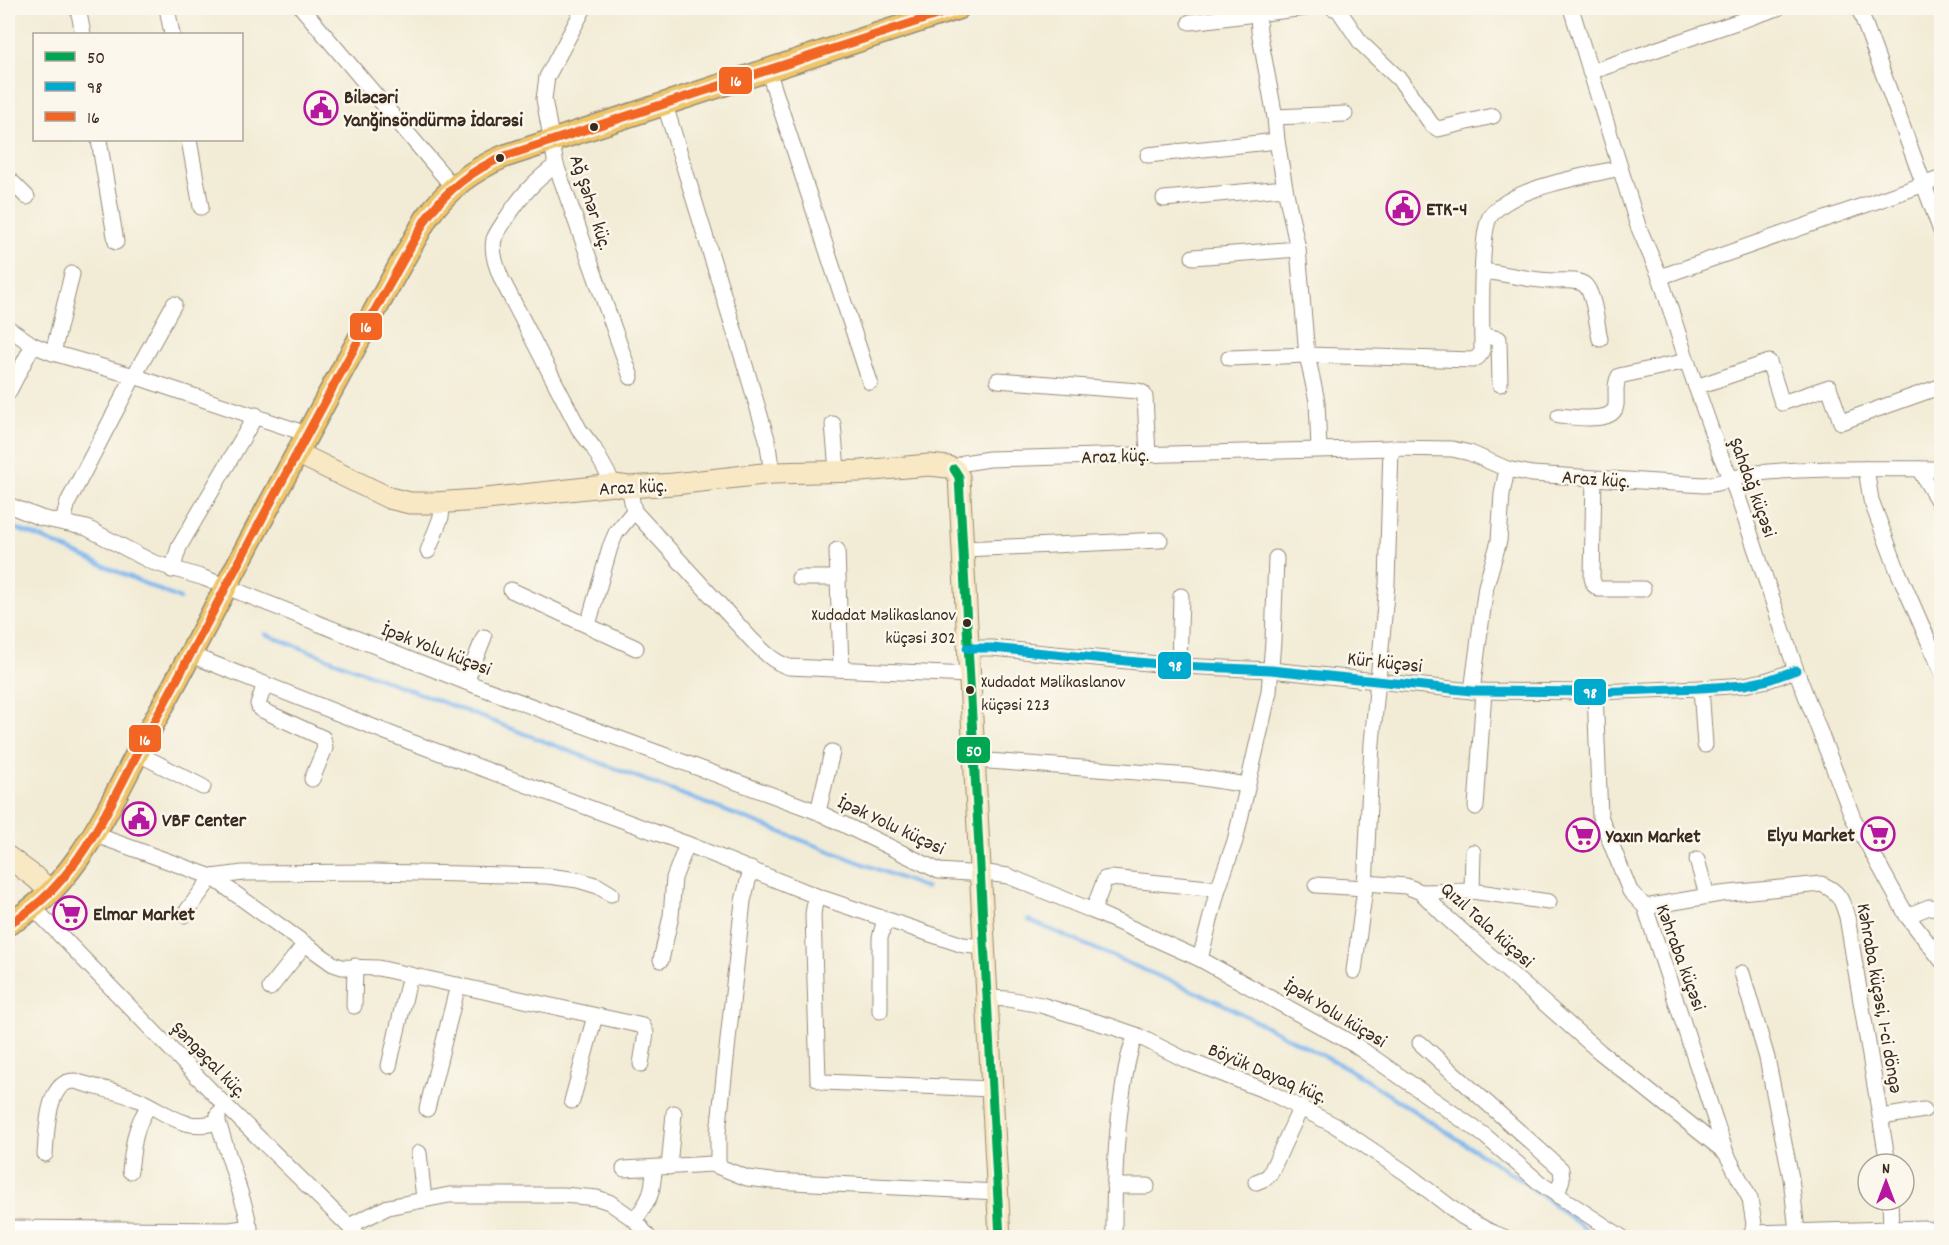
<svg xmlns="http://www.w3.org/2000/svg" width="1949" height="1245" font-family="Dekko,sans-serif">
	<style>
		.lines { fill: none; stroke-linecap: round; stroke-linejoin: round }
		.stream { stroke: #7eb6ee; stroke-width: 4 }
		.street-casing { stroke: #968b7a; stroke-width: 17 }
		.secondary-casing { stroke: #968b7a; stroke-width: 23 }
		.primary-casing { stroke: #968b7a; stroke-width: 25 }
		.street { stroke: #fff; stroke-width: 15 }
		.secondary { stroke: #f8e8c3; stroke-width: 21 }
		.primary { stroke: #eec569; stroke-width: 22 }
		.bus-1-casing { stroke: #fbf7ec; stroke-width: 14 }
		.bus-2-casing { stroke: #fbf7ec; stroke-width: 14 }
		.bus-3-casing { stroke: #fbf7ec; stroke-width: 14 }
		.bus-1 { stroke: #00a651; stroke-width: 9 }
		.bus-2 { stroke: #00a9ce; stroke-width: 9 }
		.bus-3 { stroke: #f26522; stroke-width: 9 }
		.bus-dot { fill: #3b2a1e; stroke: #fbf7ec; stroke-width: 2 }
		.labels { text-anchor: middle; stroke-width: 5; stroke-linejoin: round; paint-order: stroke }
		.bus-label { font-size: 18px; fill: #3b2a1e; stroke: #fbf7ec; text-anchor: end }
		.poi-label { font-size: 20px; font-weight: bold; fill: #3b2a1e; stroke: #fbf7ec; text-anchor: start }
		.street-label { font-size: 20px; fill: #3b2a1e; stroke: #fbf7ec }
		.line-badge { stroke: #fbf7ec; stroke-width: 2 }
		.badge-label { font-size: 16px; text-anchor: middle; font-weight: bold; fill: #fff }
	</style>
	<rect width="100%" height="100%" fill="#fbf7ec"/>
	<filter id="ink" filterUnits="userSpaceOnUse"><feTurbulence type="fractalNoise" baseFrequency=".0167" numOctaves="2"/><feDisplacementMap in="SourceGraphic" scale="12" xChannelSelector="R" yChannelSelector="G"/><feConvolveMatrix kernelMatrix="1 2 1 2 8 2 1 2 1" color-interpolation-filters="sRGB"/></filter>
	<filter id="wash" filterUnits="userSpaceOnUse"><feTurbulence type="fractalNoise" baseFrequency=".008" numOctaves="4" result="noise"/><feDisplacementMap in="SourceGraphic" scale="24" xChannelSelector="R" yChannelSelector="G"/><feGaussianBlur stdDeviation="1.35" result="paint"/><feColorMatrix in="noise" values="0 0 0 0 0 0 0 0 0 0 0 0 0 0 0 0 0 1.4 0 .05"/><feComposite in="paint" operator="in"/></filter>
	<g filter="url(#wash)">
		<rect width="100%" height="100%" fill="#f2ecd6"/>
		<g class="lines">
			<g class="stream">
				<path d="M 8,526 L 39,537 L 180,599"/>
				<path d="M 265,634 L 926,888"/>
				<path d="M 1028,920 L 1219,1002 L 1347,1068 L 1523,1181 L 1597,1238"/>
			</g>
		</g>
	</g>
	<g filter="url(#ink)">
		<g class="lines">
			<defs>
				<g id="street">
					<path d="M 78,8 L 83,34"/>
					<path d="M 167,8 L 172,34"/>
					<path d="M 302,8 L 453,187"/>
					<path d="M 584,8 L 547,77 L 544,99 L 556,165 L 631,377"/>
					<path d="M 1260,8 L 1258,14 L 1259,31 L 1275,117 L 1277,141 L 1285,188 L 1298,249 L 1307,355 L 1317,401 L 1319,449"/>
					<path d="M 1333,8 L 1338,9 L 1361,43 L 1401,81 L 1432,125 L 1438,129 L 1493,116"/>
					<path d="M 1571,8 L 1638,226 L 1660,277 L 1687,361 L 1719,452 L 1736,491 L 1796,670 L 1853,818 L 1907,916 L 1942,961"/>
					<path d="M 1859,8 L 1942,234"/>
					<path d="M 1190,22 L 1305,8"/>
					<path d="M 768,70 L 870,382"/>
					<path d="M 1590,72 L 1778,8"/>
					<path d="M 665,105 L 748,375 L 767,439 L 772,473"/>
					<path d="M 1275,117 L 1345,114"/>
					<path d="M 99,140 L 116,242"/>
					<path d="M 189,140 L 201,207"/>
					<path d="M 1148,155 L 1277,141"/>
					<path d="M 556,165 C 533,182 521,196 506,219 C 502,225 497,232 494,239 C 491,253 497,268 502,280 L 579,429 L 593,447 L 614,485"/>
					<path d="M 8,178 L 27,197"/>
					<path d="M 1164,199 L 1285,188"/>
					<path d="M 1193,257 L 1298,249"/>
					<path d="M 1483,271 C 1508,274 1532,281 1557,281 C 1566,281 1577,279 1585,285 C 1594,293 1597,326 1600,339"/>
					<path d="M 1660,277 L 1942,178"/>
					<path d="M 8,328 L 33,345 L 53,353 L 134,376 L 307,434"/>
					<path d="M 1482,335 L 1499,339 L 1500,384"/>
					<path d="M 53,353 L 72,274"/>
					<path d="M 1229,358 L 1307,355 L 1473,360 L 1478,357 L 1482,352 C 1482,328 1479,230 1491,215 C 1513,187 1586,176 1620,168"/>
					<path d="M 998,380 L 1138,391 L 1143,393 L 1145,397 L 1148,454"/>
					<path d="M 1696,387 L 1769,362 L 1782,403 L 1829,387 L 1841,422 L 1942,386"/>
					<path d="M 8,393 L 33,345"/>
					<path d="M 1559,416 C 1574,417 1614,424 1616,405 C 1617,394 1614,385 1619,376 L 1687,361"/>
					<path d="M 833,424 L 837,470"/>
					<path d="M 954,469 L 964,463 L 989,459 L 1391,448 L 1452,449 L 1470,453 L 1507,469 L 1532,474 L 1704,485 C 1722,484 1738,475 1757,473 C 1818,467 1880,469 1942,469"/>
					<path d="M 1866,469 L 1871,500 L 1897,569 L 1942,672"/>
					<path d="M 1919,469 L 1942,508"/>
					<path d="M 1594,478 L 1592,578 L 1594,585 L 1599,589 L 1643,589"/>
					<path d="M 629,487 L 634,511 L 751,639 C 763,651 773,662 789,667 L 969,675"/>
					<path d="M 8,505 L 41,518 L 87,528 L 152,562 L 204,578 L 466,682 L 818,812 L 939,871 L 968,873 L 980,872 L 1008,876 L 1093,911 L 1200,959 L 1355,1045 L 1484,1135 L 1541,1184 L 1623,1238"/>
					<path d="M 63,522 L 68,502 L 134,376 L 174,304"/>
					<path d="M 963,549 L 1160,540"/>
					<path d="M 837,550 L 841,668"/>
					<path d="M 428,551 L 441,517 L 443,502"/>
					<path d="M 172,570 L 179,547 L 256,415"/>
					<path d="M 799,578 L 838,578"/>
					<path d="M 511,590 L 636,648"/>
					<path d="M 588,625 L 610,547 L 616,533 L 634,511"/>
					<path d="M 967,648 L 992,648 L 1179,666 L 1271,670 L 1472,691 L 1595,692 L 1701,688 L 1744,685 L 1768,680 L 1796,670"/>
					<path d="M 191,655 L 411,742 L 687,844 L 816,896 L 963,945 L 974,946 L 985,945"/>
					<path d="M 1179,666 L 1181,596"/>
					<path d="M 466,682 L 484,637"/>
					<path d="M 265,684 L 258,704 L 260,709 L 323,738 L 325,748 L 312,779"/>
					<path d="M 1701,688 L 1705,745"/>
					<path d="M 1472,691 L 1486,586 L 1499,541 L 1502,494 L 1507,469"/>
					<path d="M 1595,692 L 1600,816 L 1630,891 L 1645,907 L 1726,1153 L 1750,1199 L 1754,1224 L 1752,1233"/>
					<path d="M 137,753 L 203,787"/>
					<path d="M 976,760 L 1190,776 L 1247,785"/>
					<path d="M 1476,807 L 1484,691"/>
					<path d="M 818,812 L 832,752"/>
					<path d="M 93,834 L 212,877 L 243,873 L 373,872 L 548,876 L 578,880 L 598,886 L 611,894"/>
					<path d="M 1697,860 L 1707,895"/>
					<path d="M 1365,883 L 1406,886 L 1421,892 L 1446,917 L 1600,1052 L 1726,1153"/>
					<path d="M 1316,885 L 1365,888"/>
					<path d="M 1472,891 L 1473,852"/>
					<path d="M 1421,892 L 1472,891 L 1549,902"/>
					<path d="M 816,896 L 813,914 L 818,1079 L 824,1082 L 992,1089"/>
					<path d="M 33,907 L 219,1099 L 361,1238"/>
					<path d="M 1645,907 L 1720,894 L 1821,884 C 1839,891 1842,900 1847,917 L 1888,1164"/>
					<path d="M 1093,911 L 1105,879 L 1111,878 L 1218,889"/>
					<path d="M 184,915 L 212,877 L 333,964 L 342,967 L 378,968 L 643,1026 L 646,1033 L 641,1064"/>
					<path d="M 1907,916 L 1929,907 L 1942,908"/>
					<path d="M 1200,959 L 1218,889 L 1235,841 L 1269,692 L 1273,641 L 1276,558"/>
					<path d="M 661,960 L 671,916 L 674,878 L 687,844"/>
					<path d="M 1354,971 L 1365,888 L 1372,743 L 1387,584 L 1391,448"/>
					<path d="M 1742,973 L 1767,1058 L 1791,1178 L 1797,1231"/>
					<path d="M 270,988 L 305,944"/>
					<path d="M 989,998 L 1008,999 L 1041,1005 L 1113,1027 L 1136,1035 L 1184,1059 L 1269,1092 L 1336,1126 L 1406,1173 L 1463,1217 L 1489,1231 L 1506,1238"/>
					<path d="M 354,1006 L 355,966"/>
					<path d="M 880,1011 L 880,938 L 885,919"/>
					<path d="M 1420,1043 L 1561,1169 L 1562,1179 L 1557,1195"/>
					<path d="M 389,1066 L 410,975"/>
					<path d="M 572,1101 L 595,1016"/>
					<path d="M 427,1109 L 458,985"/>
					<path d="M 218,1114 L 218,1122 L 246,1211 L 251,1235"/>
					<path d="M 1882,1117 L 1924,1110"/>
					<path d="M 419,1153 L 424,1199"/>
					<path d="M 45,1154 C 47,1133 46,1080 75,1081 C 96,1088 119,1091 139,1100 C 168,1113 183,1132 218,1122"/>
					<path d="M 718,1165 L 718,1133 L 743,901 L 751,869"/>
					<path d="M 669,1167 L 674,1113"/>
					<path d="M 624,1169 L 712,1164 L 747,1178 L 772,1181 L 998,1192"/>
					<path d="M 130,1171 C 133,1148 134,1126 149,1106"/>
					<path d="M 1256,1182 L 1266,1178 L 1270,1174 L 1301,1107"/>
					<path d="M 1114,1186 L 1147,1186"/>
					<path d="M 1890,1200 L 1891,1229"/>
					<path d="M 635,1220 C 650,1199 653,1194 654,1168"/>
					<path d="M 349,1226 L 388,1207 L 449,1195 L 563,1195 L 597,1198 L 609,1202 L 635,1220 L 649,1238"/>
					<path d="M 8,1228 L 230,1230 L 250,1227"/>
					<path d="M 1114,1238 C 1114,1187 1115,1139 1123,1089 C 1126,1070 1128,1053 1136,1035"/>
					<path d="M 1747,1238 L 1752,1233 L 1923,1228 L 1930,1230 L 1937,1238"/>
				</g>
				<g id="secondary">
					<path d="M 297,453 L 389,498 L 410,503 L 435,503 L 477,500 L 614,485 L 629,487 L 674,484 L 772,473 L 861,471 L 929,465 L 948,467 L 954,469 L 959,477 L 1000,1238"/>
					<path d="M 8,857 L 36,878 L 51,892"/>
				</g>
				<path id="primary" d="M 8,924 C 77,888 112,799 148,733 C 182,671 215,608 248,545 C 306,436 365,327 426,219 C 447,189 472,170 505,156 L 958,8"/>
			</defs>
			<use href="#street" class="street-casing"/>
			<use href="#secondary" class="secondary-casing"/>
			<use href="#primary" class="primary-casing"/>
			<use href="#street" class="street"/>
			<use href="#secondary" class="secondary"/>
			<use href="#primary" class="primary"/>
			<defs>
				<path id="bus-1" d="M 954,469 L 959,477 L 1000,1238"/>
				<path id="bus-2" d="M 967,648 L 992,648 L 1179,666 L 1271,670 L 1472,691 L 1595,692 L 1701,688 L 1744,685 L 1768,680 L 1796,670"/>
				<path id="bus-3" d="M 8,924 C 77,888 112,799 148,733 C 182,671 215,608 248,545 C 306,436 365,327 426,219 C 447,189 472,170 505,156 L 958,8"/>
			</defs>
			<use href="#bus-1" class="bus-1-casing"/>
			<use href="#bus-2" class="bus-2-casing"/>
			<use href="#bus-3" class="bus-3-casing"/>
			<use href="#bus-1" class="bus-1"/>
			<use href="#bus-2" class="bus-2"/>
			<use href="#bus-3" class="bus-3"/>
		</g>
	</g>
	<defs>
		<symbol id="civic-ring" viewBox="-11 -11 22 22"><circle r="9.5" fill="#fbf7ec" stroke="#b5179e" stroke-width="1.5"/><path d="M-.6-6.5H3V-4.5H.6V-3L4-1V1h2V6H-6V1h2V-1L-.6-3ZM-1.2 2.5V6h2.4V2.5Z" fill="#b5179e"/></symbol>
		<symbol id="supermarket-ring" viewBox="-11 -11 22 22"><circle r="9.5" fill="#fbf7ec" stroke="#b5179e" stroke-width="1.5"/><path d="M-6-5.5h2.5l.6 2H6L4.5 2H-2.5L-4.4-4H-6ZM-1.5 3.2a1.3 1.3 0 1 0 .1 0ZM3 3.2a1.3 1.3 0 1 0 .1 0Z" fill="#b5179e"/></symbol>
	</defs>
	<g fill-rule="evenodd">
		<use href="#civic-ring" x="302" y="89" width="38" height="38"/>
		<use href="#civic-ring" x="1384" y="189" width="38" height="38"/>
		<use href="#civic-ring" x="120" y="800" width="38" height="38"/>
		<use href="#supermarket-ring" x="1859" y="815" width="38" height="38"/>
		<use href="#supermarket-ring" x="1564" y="816" width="38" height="38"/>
		<use href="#supermarket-ring" x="51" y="894" width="38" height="38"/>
	</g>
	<g class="bus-dot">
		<circle cx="594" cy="127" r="5"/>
		<circle cx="500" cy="158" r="5"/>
		<circle cx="967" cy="623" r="5"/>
		<circle cx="970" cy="690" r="5"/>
	</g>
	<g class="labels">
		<g class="bus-label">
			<text x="956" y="620">Xudadat Məlikaslanov<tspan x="956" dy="23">küçəsi 302</tspan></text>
			<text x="981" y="687" text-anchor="start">Xudadat Məlikaslanov<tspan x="981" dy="23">küçəsi 223</tspan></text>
		</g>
		<g class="poi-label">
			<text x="344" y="103">Biləcəri<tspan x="344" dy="23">Yanğinsöndürmə İdarəsi</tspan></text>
			<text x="1426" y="215">ETK-4</text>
			<text x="162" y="826">VBF Center</text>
			<text x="1855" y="841" text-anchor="end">Elyu Market</text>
			<text x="1606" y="842">Yaxın Market</text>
			<text x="93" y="920">Elmar Market</text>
		</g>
		<g class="street-label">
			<text transform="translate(592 202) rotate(72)" y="7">Ağ Şəhər küç.</text>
			<text transform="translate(1115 455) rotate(-2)" y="7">Araz küç.</text>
			<text transform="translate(1596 478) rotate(4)" y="7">Araz küç.</text>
			<text transform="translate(633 486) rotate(-3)" y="7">Araz küç.</text>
			<text transform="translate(1754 487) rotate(70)" y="7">Şahdağ küçəsi</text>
			<text transform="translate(437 648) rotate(21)" y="7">İpək Yolu küçəsi</text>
			<text transform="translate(1385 661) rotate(6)" y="7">Kür küçəsi</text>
			<text transform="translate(892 824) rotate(25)" y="7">İpək Yolu küçəsi</text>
			<text transform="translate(1488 924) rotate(42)" y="7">Qızıl Tala küçəsi</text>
			<text transform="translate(1682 957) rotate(70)" y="7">Kəhraba küçəsi</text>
			<text transform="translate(1881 998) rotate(80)" y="7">Kəhraba küçəsi, 1-ci döngə</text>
			<text transform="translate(1336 1012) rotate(31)" y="7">İpək Yolu küçəsi</text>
			<text transform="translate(210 1059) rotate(46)" y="7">Şəngəçal küç.</text>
			<text transform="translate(1268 1072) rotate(23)" y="7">Böyük Dayaq küç.</text>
		</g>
	</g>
	<g class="line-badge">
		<rect x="718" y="66" width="35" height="29" rx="6" fill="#f26522"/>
		<rect x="349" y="312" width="34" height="29" rx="6" fill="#f26522"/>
		<rect x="1157" y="651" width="35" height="29" rx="6" fill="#00a9ce"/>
		<rect x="1573" y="678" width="34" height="28" rx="6" fill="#00a9ce"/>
		<rect x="128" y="724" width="34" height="29" rx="6" fill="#f26522"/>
		<rect x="956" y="736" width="35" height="28" rx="6" fill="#00a651"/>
	</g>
	<g class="badge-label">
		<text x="736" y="86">16</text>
		<text x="366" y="332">16</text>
		<text x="1175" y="671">98</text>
		<text x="1590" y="698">98</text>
		<text x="145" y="745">16</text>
		<text x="974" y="756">50</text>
	</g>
	<rect width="1949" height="1245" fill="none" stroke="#fbf7ec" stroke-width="30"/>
	<rect x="33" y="33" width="210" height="108" fill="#fbf7ec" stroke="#aea59a" stroke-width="1.5"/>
	<rect x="45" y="52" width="30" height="9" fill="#00a651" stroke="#aea59a" stroke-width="1.5"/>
	<text x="87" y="63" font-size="18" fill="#3b2a1e">50</text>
	<rect x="45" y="82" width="30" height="9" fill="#00a9ce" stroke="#aea59a" stroke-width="1.5"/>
	<text x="87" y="93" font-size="18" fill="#3b2a1e">98</text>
	<rect x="45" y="112" width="30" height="9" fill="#f26522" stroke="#aea59a" stroke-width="1.5"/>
	<text x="87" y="123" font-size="18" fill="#3b2a1e">16</text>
	<g transform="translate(1886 1182)"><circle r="28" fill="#fbf7ec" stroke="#aea59a" stroke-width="1.5"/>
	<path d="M0-4.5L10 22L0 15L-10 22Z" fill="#b5179e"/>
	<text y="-9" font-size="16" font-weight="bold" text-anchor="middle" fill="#3b2a1e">N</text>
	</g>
</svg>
